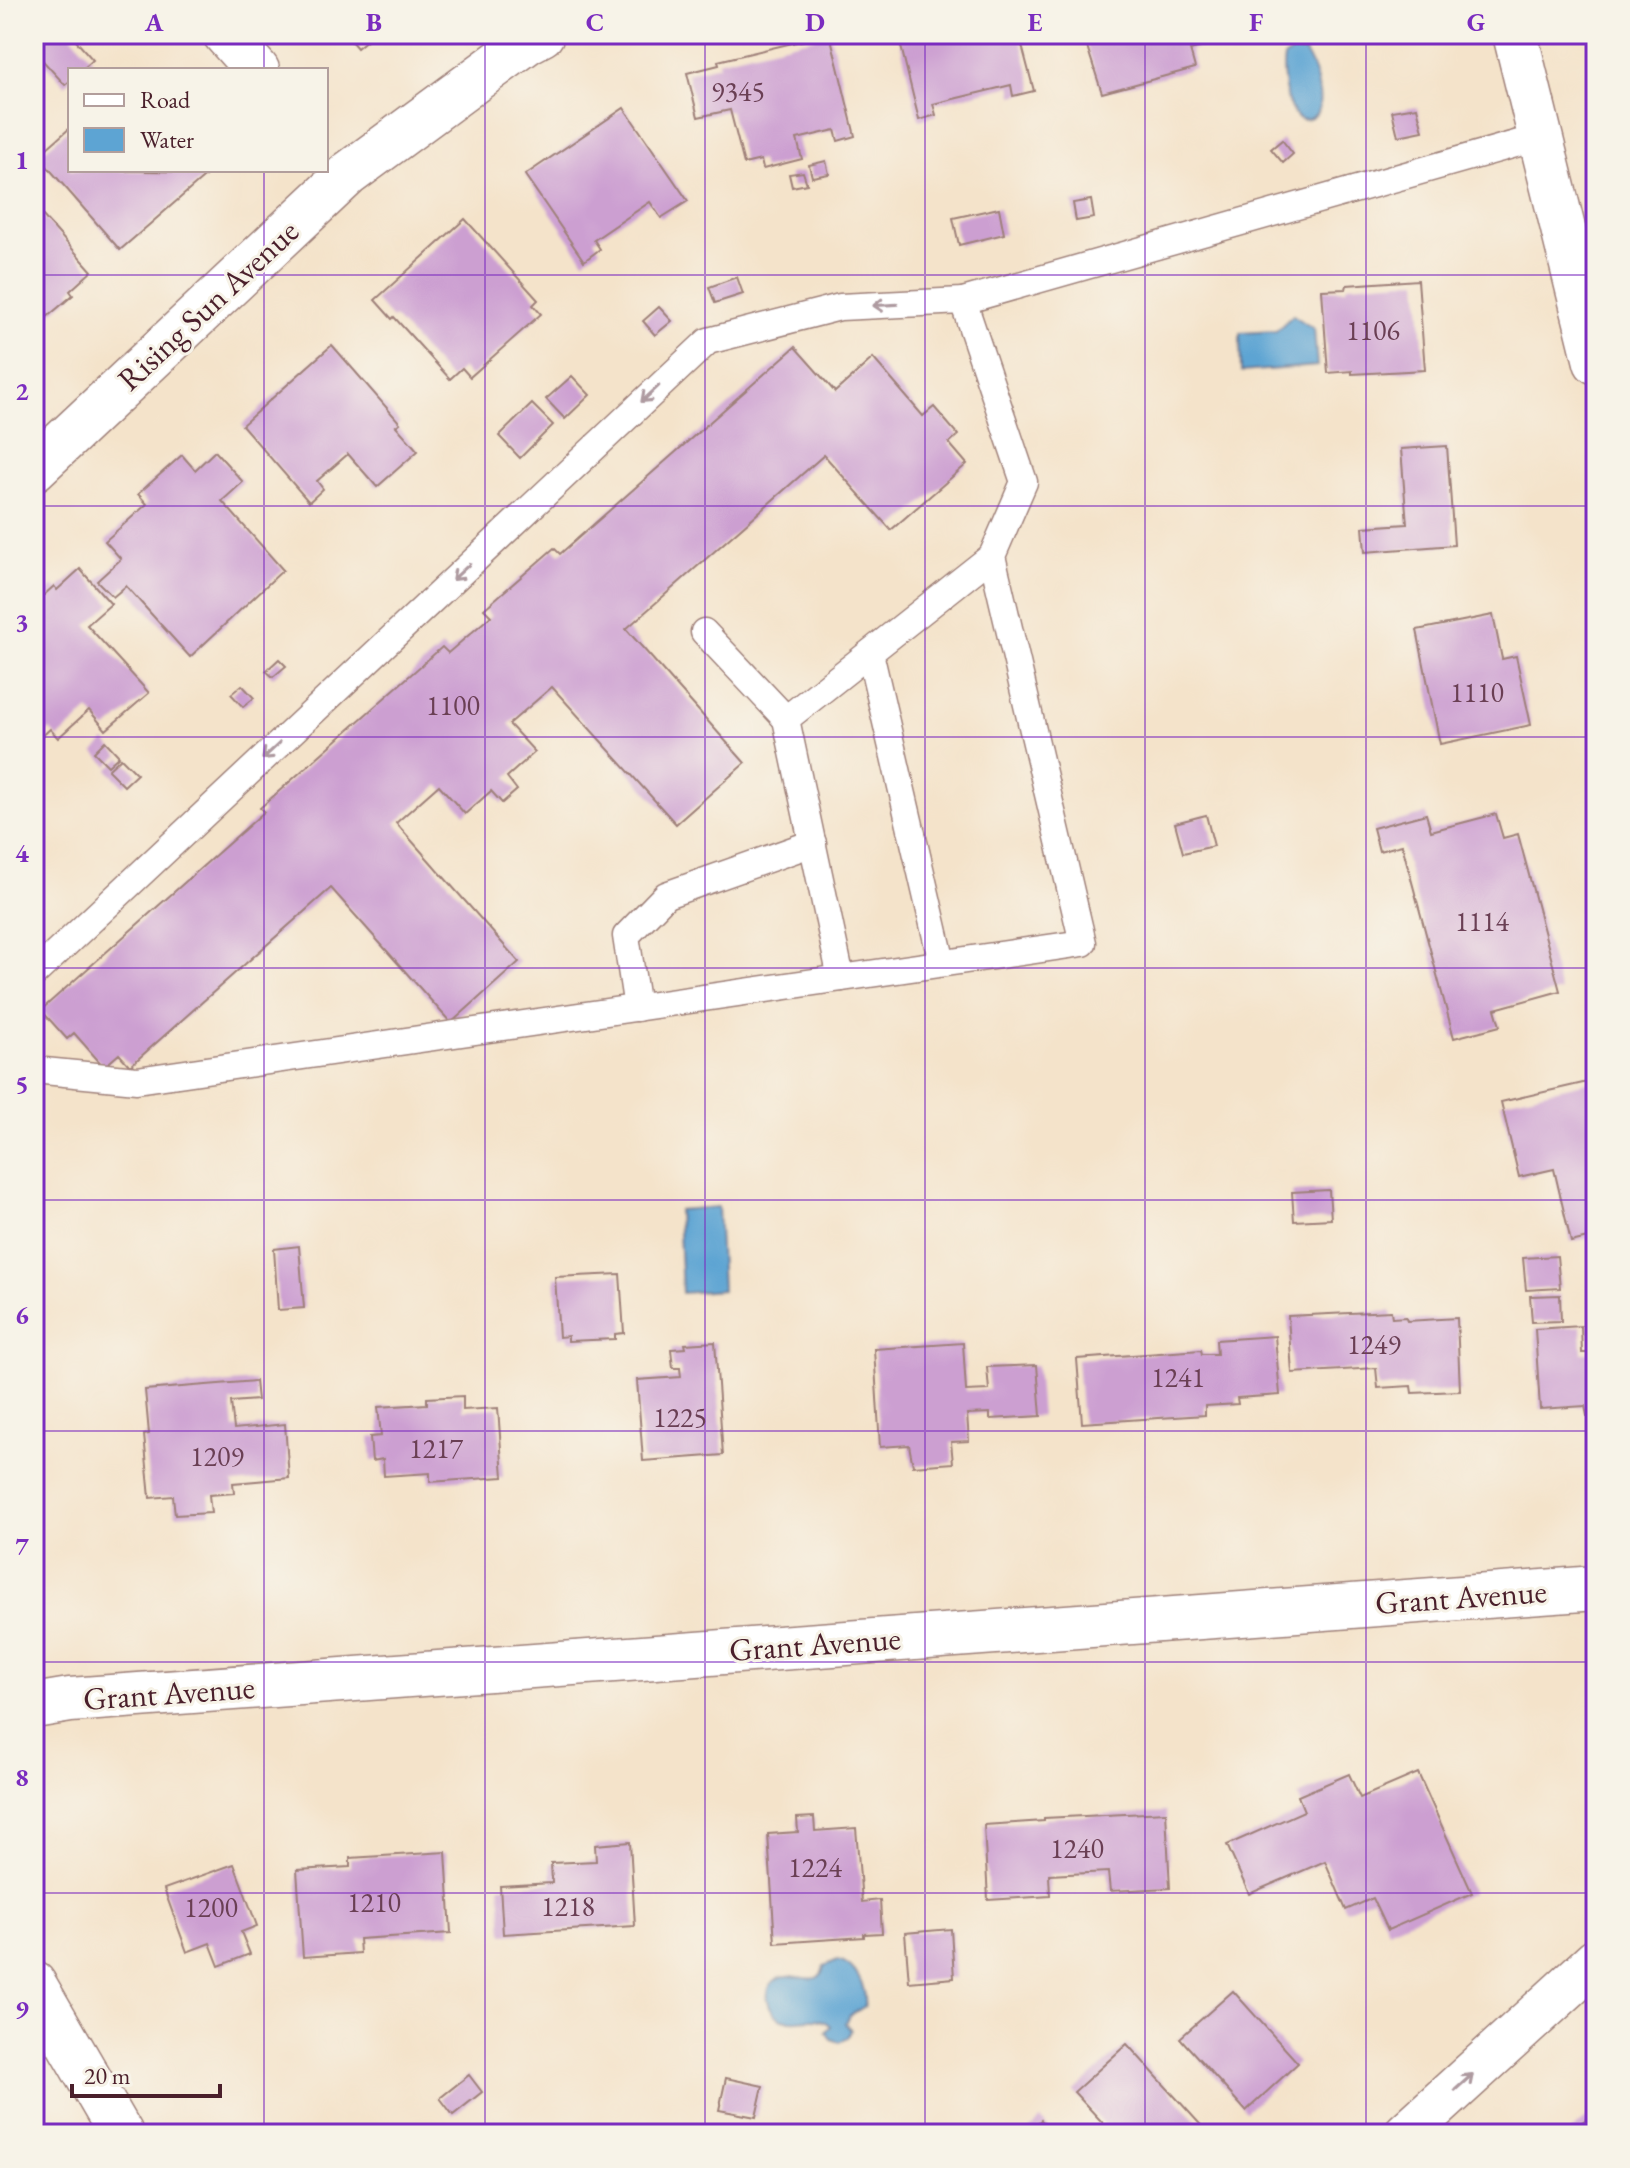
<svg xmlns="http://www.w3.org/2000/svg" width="1630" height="2168" font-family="'EB Garamond',serif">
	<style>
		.water { fill: #5da4d3; stroke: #54627f; stroke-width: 2 }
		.building { fill: #cc9fd1 }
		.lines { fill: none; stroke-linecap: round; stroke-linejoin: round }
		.lane-casing { stroke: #9f817a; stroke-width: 29 }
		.street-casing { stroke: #9f817a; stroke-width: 47 }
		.secondary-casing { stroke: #9f817a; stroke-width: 47 }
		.lane { stroke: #fff; stroke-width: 26 }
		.street { stroke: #fff; stroke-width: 44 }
		.secondary { stroke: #fff; stroke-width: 44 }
		.oneway { stroke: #ae9aa0 }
		.grid { fill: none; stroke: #7b2cbf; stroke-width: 2; stroke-opacity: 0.55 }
		.labels { text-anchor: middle; stroke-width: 6; stroke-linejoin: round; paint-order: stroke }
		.number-label { font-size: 28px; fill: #6a3f54 }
		.street-label { font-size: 32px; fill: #4a1f2b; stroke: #f7f3e8 }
		.neatline { fill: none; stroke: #7b2cbf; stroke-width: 3 }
		.grid-label { font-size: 26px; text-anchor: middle; font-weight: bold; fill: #7b2cbf }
	</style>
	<rect width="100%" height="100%" fill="#f7f3e8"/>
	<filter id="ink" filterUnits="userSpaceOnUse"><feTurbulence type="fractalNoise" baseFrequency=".0125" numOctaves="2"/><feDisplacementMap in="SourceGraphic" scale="16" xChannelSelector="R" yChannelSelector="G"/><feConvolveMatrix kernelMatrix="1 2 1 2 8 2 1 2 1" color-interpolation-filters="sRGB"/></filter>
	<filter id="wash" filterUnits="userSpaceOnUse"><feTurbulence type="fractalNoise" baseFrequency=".006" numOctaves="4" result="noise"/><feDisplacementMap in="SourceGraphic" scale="32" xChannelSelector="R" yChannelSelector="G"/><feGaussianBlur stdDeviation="1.8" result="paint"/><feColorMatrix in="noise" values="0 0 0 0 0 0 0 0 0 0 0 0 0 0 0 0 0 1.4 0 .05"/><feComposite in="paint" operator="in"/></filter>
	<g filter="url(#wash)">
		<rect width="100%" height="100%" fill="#f4e3ca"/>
		<g class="water">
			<path d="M 1293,51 L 1305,53 C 1314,65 1329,109 1311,118 C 1286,130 1281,72 1284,58 Z"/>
			<path d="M 1293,315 L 1314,329 L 1317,366 L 1241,372 L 1240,333 L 1276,331 Z"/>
			<path d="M 718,1207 L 722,1290 L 682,1293 L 678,1210 Z"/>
			<path d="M 838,1960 C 856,1964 867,1989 865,2006 L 849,2016 L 845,2023 L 851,2030 L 848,2038 L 840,2042 L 831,2039 L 826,2032 L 831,2026 C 818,2012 799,2024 783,2019 C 767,2013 761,1989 777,1979 C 793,1968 820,1992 824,1966 Z"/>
		</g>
		<g id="blocks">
			<g class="building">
				<path d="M 52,34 L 70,34 L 93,60 L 82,70 L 70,70 L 70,81 L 65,85 L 34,51 Z"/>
				<path d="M 345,34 L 374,34 L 357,48 Z"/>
				<path d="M 830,34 L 855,136 L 838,141 L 835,130 L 797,139 L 802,159 L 763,169 L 761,160 L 744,164 L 730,110 L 698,117 L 687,73 L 719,65 L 718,61 Z"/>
				<path d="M 898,34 L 1019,34 L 1034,91 L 1013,96 L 1011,85 L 933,104 L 936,115 L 919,120 Z"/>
				<path d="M 1083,34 L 1202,34 L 1205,46 L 1190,50 L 1195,68 L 1102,93 Z"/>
				<path d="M 1285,34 L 1308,34 L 1308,35 L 1287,40 Z"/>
				<path d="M 1417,107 L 1423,131 L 1398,136 L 1392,111 Z"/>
				<path d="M 624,108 L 688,201 L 661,218 L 650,202 L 594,240 L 600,249 L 584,261 L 525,175 Z"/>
				<path d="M 70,128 L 70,170 L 210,172 L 120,250 L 38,156 Z"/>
				<path d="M 1282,140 L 1293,154 L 1283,163 L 1271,149 Z"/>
				<path d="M 826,161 L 829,174 L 812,177 L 809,165 Z"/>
				<path d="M 803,172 L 807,184 L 792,187 L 789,174 Z"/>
				<path d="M 1091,200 L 1094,218 L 1076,221 L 1073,203 Z"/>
				<path d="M 34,206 L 92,271 L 70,291 L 73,295 L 34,328 Z"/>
				<path d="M 999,208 L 1004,234 L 959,245 L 953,218 Z"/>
				<path d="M 465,219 L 538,300 L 533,305 L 541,314 L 470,377 L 462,368 L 450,379 L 394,317 L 392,319 L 375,300 Z"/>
				<path d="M 737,277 L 743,294 L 715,303 L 709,287 Z"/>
				<path d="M 1418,280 L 1425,370 L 1352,374 L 1352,371 L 1328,373 L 1322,290 L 1346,289 L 1347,285 Z"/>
				<path d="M 659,307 L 672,321 L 655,335 L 643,321 Z"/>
				<path d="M 332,345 L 400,423 L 396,426 L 418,451 L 377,487 L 348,454 L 317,481 L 323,489 L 309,502 L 242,425 Z"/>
				<path d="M 795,347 L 835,392 L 873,358 L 923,416 L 934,407 L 958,435 L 949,443 L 967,464 L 891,530 L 824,455 L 626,629 L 745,763 L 676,824 L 552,687 L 509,724 L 535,752 L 507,777 L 517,790 L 502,803 L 491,791 L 465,814 L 439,785 L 396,823 L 519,962 L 451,1023 L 331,888 L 130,1066 L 119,1054 L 104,1067 L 74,1033 L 67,1039 L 41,1010 L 264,812 L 260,808 L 442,647 L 448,653 L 491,616 L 484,609 L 554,548 L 560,554 Z"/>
				<path d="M 572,376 L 590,395 L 565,419 L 546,399 Z"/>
				<path d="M 532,404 L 553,425 L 520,458 L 499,436 Z"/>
				<path d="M 1447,446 L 1454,545 L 1365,552 L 1363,527 L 1407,524 L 1401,449 Z"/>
				<path d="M 215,451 L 243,482 L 222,501 L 283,570 L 190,657 L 126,586 L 113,597 L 97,581 L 121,559 L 105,541 L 147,504 L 138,494 L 182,455 L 195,470 Z"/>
				<path d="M 80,569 L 111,604 L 87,625 L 149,693 L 106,730 L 89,710 L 58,738 L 50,729 L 38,740 L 34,735 L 34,604 L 54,586 L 57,590 Z"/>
				<path d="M 1493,615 L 1502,659 L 1516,656 L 1531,725 L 1440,744 L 1417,630 Z"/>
				<path d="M 279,659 L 286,666 L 273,677 L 266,671 Z"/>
				<path d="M 242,685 L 254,698 L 243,707 L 231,694 Z"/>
				<path d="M 105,741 L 119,756 L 108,766 L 94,752 Z"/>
				<path d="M 121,758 L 137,774 L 124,786 L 108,770 Z"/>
				<path d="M 1426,814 L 1431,831 L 1496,814 L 1503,838 L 1518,834 L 1560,991 L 1495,1009 L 1500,1026 L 1454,1038 L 1402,845 L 1379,851 L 1373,828 Z"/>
				<path d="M 1206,815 L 1214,846 L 1183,853 L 1175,823 Z"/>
				<path d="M 1596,1080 L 1596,1236 L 1571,1242 L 1554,1169 L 1519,1177 L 1501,1102 Z"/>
				<path d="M 1329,1190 L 1331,1219 L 1294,1221 L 1292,1192 Z"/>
				<path d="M 299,1246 L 304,1308 L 278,1310 L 274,1249 Z"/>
				<path d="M 1557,1256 L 1560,1288 L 1526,1290 L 1523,1258 Z"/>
				<path d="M 620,1274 L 624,1333 L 615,1334 L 615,1339 L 568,1341 L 568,1336 L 559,1337 L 555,1277 Z"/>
				<path d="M 1560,1295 L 1561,1321 L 1532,1322 L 1530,1296 Z"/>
				<path d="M 1391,1311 L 1392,1318 L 1406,1317 L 1407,1321 L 1457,1318 L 1460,1391 L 1412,1393 L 1411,1386 L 1378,1388 L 1376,1368 L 1292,1373 L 1288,1316 Z"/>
				<path d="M 1581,1326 L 1582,1353 L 1596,1353 L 1596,1416 L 1587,1416 L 1585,1406 L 1540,1409 L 1535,1329 Z"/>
				<path d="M 1275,1336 L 1280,1395 L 1237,1398 L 1238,1404 L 1205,1406 L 1205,1415 L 1082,1423 L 1077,1359 L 1201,1350 L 1202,1354 L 1217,1354 L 1216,1340 Z"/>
				<path d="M 715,1342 L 723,1455 L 643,1461 L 637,1380 L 681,1377 L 680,1368 L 673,1368 L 671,1349 L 686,1348 L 685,1344 Z"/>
				<path d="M 963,1343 L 966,1391 L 989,1390 L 987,1367 L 1037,1365 L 1041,1416 L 990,1419 L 990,1413 L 967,1414 L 969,1441 L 951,1442 L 953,1463 L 913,1466 L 909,1445 L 880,1447 L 874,1349 Z"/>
				<path d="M 255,1381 L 257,1400 L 231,1402 L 234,1429 L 285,1424 L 289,1478 L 233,1483 L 234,1493 L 209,1495 L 211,1513 L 175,1515 L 173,1496 L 150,1498 L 144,1435 L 149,1434 L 145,1390 Z"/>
				<path d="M 463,1396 L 463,1410 L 498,1408 L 503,1477 L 430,1482 L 430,1473 L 384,1476 L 383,1459 L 372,1461 L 370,1437 L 381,1436 L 378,1407 L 427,1404 L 427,1398 Z"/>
				<path d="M 1418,1773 L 1472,1893 L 1388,1930 L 1373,1898 L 1346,1910 L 1325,1861 L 1249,1894 L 1227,1845 L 1304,1811 L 1298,1796 L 1349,1774 L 1360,1798 Z"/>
				<path d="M 1166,1812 L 1170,1888 L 1110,1891 L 1108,1872 L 1049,1875 L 1050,1896 L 988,1900 L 984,1825 L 1044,1821 L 1044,1818 Z"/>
				<path d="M 814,1817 L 815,1831 L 856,1828 L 862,1902 L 880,1900 L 882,1933 L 864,1934 L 864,1937 L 775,1943 L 768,1834 L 798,1832 L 797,1818 Z"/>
				<path d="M 630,1842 L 635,1926 L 503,1934 L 500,1886 L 552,1883 L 551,1863 L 596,1861 L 595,1845 Z"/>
				<path d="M 446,1852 L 451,1933 L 359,1939 L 360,1953 L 303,1957 L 297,1870 L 350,1867 L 350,1858 Z"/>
				<path d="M 234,1864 L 257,1926 L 241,1932 L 250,1954 L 219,1966 L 210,1943 L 187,1952 L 164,1889 Z"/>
				<path d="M 951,1929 L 954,1978 L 909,1982 L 905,1933 Z"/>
				<path d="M 1233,1991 L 1298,2063 L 1246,2111 L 1180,2038 Z"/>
				<path d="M 1127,2044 L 1209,2134 L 1113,2134 L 1074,2092 Z"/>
				<path d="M 469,2075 L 482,2092 L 453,2115 L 440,2098 Z"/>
				<path d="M 726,2078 L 763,2086 L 756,2117 L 719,2110 Z"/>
				<path d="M 1596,2110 L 1596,2134 L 1569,2134 Z"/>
				<path d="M 1041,2120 L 1054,2134 L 1025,2134 Z"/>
			</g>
		</g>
	</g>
	<g filter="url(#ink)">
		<use href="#blocks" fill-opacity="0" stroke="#9f817a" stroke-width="2"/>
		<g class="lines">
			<defs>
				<g id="lane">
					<path d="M 704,632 L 786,719"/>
					<path d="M 870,653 L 942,963"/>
					<path d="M 34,974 L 708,341 L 840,307 L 963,301"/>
					<path d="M 841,978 L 786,719 L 992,556"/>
					<path d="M 637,1008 L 626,936 L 666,895 L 813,843"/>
					<path d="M 34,1070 L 137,1080 L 1083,943 L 992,556 L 1024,482 L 963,301 L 1540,137"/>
				</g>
				<g id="street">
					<path d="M 225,34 L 257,70"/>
					<path d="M 34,469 L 348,174 L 527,42 L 542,34"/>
					<path d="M 34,1706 L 70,1700 L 1596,1588"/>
					<path d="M 34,1984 L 121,2134"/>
					<path d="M 1406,2134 L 1596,1961"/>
				</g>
				<path id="secondary" d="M 1515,34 L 1596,362"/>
			</defs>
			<use href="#lane" class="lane-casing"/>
			<use href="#street" class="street-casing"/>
			<use href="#secondary" class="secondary-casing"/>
			<use href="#lane" class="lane"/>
			<use href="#street" class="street"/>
			<use href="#secondary" class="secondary"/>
		</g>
		<defs><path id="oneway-shaft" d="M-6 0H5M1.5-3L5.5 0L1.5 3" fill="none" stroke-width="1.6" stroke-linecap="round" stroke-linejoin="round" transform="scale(2)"/></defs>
		<g class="oneway">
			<use href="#oneway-shaft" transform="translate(885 305) rotate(177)"/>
			<use href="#oneway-shaft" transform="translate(650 394) rotate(137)"/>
			<use href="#oneway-shaft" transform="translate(461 572) rotate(137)"/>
			<use href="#oneway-shaft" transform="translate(271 751) rotate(137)"/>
			<use href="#oneway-shaft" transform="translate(1464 2082) rotate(-42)"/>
		</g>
	</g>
	<path class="grid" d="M 264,34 L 264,70M 485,34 L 485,2134M 705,34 L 705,2134M 925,34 L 925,2134M 1145,34 L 1145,2134M 1366,34 L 1366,2134M 264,170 L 264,2134M 34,275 L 1596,275M 34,506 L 1596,506M 34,737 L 1596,737M 34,968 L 1596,968M 34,1200 L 1596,1200M 34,1431 L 1596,1431M 34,1662 L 1596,1662M 34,1893 L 1596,1893"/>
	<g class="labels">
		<g class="number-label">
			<text x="738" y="101">9345</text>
			<text x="1373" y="340">1106</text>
			<text x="1477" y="702">1110</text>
			<text x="453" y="715">1100</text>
			<text x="1482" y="931">1114</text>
			<text x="1374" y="1354">1249</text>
			<text x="1178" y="1387">1241</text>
			<text x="680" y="1427">1225</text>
			<text x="436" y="1458">1217</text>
			<text x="217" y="1466">1209</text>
			<text x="1077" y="1858">1240</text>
			<text x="815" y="1877">1224</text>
			<text x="374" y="1912">1210</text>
			<text x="568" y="1916">1218</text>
			<text x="211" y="1917">1200</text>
		</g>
		<g class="street-label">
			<text transform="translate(208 305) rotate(-43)" y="11">Rising Sun Avenue</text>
			<text transform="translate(1461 1597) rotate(-4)" y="11">Grant Avenue</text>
			<text transform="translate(815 1644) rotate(-4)" y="11">Grant Avenue</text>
			<text transform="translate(169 1693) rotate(-4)" y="11">Grant Avenue</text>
		</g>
	</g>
	<rect width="1630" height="2168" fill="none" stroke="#f7f3e8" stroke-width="88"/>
	<rect x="68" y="68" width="260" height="104" fill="#f7f3e8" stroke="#b29e9c" stroke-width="2"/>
	<rect x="84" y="94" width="40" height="12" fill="#ffffff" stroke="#b29e9c" stroke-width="2"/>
	<text x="140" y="108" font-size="24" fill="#4a1f2b">Road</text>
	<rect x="84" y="128" width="40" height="24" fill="#5da4d3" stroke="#b29e9c" stroke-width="2"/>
	<text x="140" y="148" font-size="24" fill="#4a1f2b">Water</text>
	<path d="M72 2084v12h148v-12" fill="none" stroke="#4a1f2b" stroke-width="4"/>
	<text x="84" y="2084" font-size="24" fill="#4a1f2b" stroke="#f7f3e8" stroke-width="6" paint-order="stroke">20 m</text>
	<rect x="44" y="44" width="1542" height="2080" class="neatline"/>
	<g class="grid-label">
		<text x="154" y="31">A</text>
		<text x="374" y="31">B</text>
		<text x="595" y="31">C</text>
		<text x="815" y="31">D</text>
		<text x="1035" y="31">E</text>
		<text x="1256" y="31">F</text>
		<text x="1476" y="31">G</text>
		<text x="22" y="169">1</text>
		<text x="22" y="400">2</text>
		<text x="22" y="631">3</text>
		<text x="22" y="862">4</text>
		<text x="22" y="1093">5</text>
		<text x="22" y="1324">6</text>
		<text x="22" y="1555">7</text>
		<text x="22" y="1786">8</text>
		<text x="22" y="2018">9</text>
	</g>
</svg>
